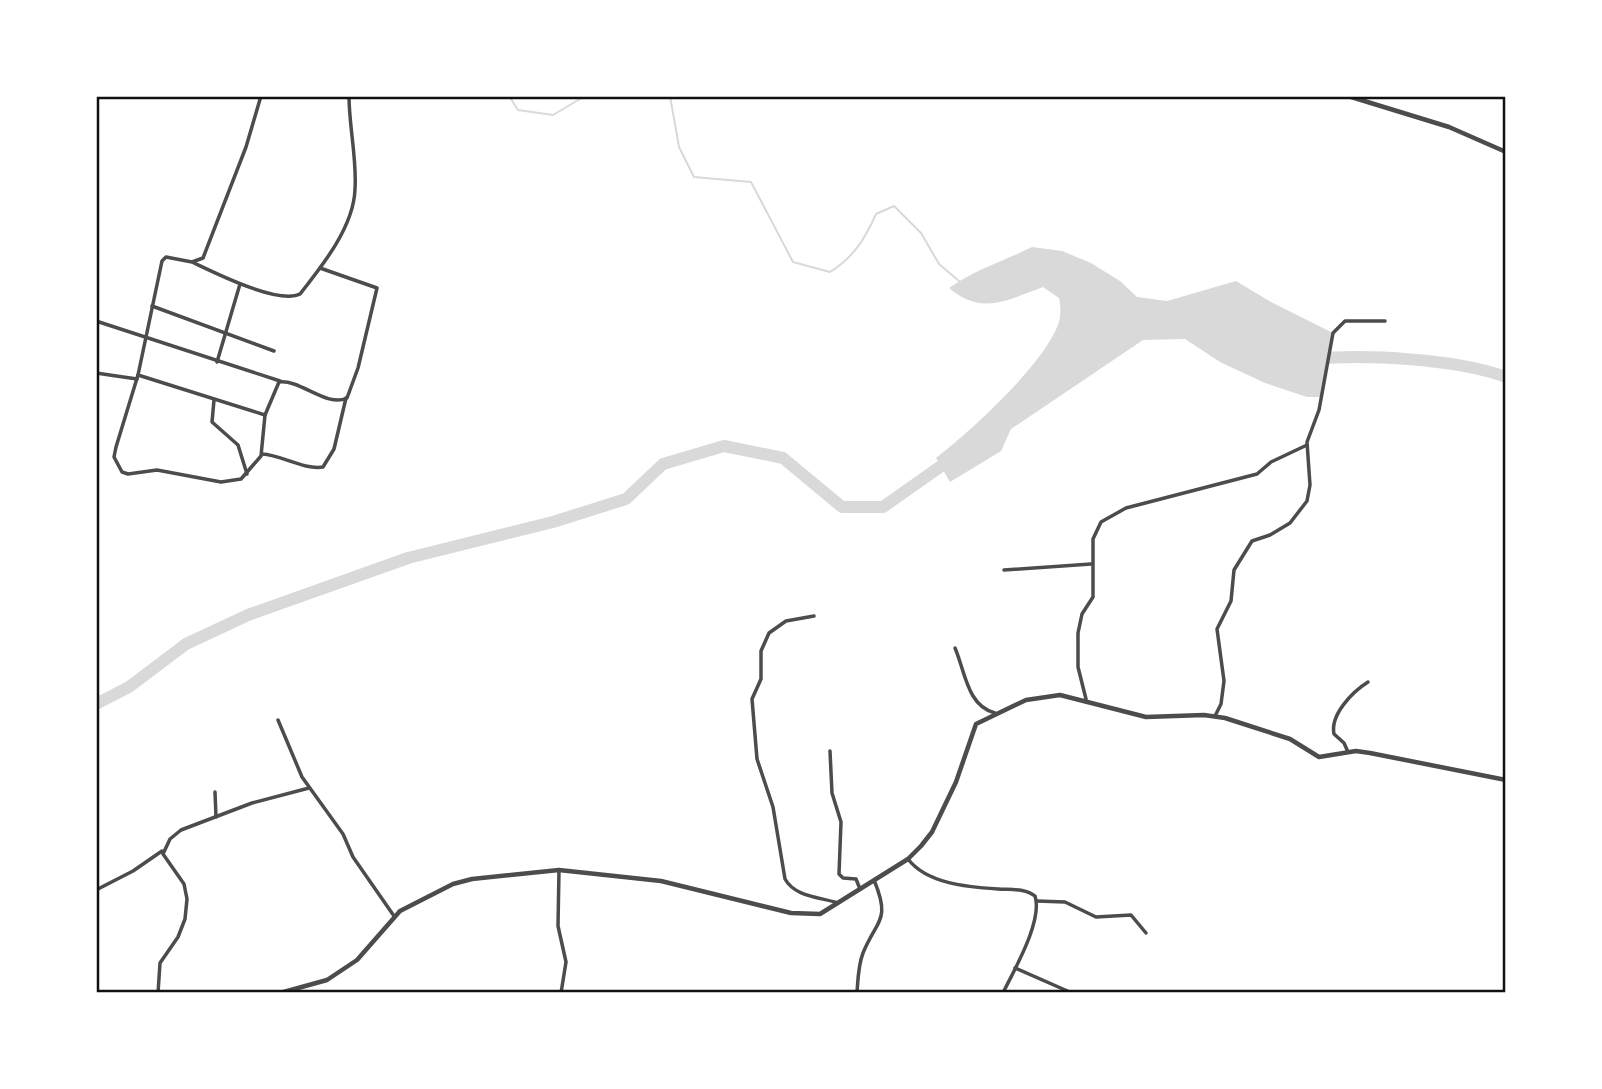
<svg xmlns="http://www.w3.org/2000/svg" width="1602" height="1089" font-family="'Libre Baskerville',serif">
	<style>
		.water { fill: #d9d9d9 }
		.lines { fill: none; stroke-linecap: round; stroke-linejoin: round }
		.stream { stroke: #d9d9d9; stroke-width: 2 }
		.river { stroke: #d9d9d9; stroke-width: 12 }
		.minor { stroke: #4c4c4c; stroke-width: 3.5 }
		.tertiary { stroke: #4c4c4c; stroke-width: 4.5 }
		.neatline { fill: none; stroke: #111; stroke-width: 2.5 }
	</style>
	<rect width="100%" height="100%" fill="#fff"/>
	<path class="water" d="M 1032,247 L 1062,251 L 1091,263 L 1120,281 L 1137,297 L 1167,301 L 1236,281 L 1271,302 L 1333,333 L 1321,397 L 1307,397 L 1265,383 L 1220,362 L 1185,339 L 1143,340 L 1011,429 L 1001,451 L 950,482 L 936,458 C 971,431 1042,366 1058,325 C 1061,317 1061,306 1059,298 L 1043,287 C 1007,300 982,316 949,288 C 974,270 1004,261 1032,247 Z"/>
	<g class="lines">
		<g class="stream">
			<path d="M 509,96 L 518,110 L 553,115 L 585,96"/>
			<path d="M 670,96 L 679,147 L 694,177 L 751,182 L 793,262 L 830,272 C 853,258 865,239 876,214 L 894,206 L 921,233 L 939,264 L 959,281"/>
		</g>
		<g class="river">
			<path d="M 1314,359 C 1365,354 1457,359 1506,377"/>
			<path d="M 96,704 L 129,687 L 186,644 L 248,615 L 408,558 L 553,522 L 626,499 L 663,464 L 724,446 L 783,458 L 842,507 L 883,507 L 954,457"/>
		</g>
		<g class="minor">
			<path d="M 261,96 L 246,147 L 203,258 L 192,262 L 166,257 L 162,261 L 138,375 L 116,447 L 114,457 L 122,472 L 128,474 L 157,470 L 221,482 L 241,479 L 261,456 L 265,415 L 279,382 C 300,379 327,408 347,398 L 358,368 L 377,288 L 320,268"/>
			<path d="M 194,263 C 215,273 279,305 300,294 C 323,265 354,226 355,189 C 357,158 349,127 349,96"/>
			<path d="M 152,306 L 274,351"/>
			<path d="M 96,321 L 280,381"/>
			<path d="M 217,362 L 240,284"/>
			<path d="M 96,373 L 137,379"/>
			<path d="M 138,375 L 265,415"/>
			<path d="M 214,400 L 212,422 L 238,445 L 247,474"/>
			<path d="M 262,454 C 282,455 303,470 323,467 L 334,449 L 346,398"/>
			<path d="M 1004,570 L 1091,564"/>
			<path d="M 814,616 L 786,621 L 769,633 L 761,651 L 761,679 L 752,699 L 757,759 L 773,807 L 785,879 C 795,897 820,897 838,903"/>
			<path d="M 955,648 C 965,671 967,706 995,713"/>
			<path d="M 1086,699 L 1078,667 L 1078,633 L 1082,614 L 1093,597 L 1093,539 L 1101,522 L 1126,508 L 1257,474 L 1271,462 L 1307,445"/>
			<path d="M 1215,716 L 1221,704 L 1224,681 L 1217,629 L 1231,601 L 1234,570 L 1252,541 L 1270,535 L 1290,523 L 1307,501 L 1310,485 L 1307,442 L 1319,410 L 1333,333 L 1345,321 L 1385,321"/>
			<path d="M 278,720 L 302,777 L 343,834 L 353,857 L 394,916"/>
			<path d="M 830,751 L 832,793 L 841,822 L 839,874 L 843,878 L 856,879 L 860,889"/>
			<path d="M 1348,752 L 1344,743 L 1334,734 C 1330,715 1352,692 1368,682"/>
			<path d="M 215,792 L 216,817"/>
			<path d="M 908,859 C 927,884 968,887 998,889 C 1011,890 1025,888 1035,896 C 1043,921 1014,970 1003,993"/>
			<path d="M 559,870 L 558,926 L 566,962 L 561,993"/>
			<path d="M 96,890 L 133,871 L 162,851"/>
			<path d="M 1037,901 L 1065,902 L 1096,917 L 1131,915 L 1146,933"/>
			<path d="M 1015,968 L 1072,993"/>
			<path d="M 158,993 L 160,963 L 178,937 L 185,919 L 187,899 L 184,884 L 163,854 L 170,839 L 181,830 L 252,803 L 309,788"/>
			<path d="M 857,993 C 858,979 858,966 863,953 C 877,919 891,921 874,880"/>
		</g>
		<g class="tertiary">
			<path d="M 1348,96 L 1449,127 L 1506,152"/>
			<path d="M 280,993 L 327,980 L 357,960 L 400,911 L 453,884 L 472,879 L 559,870 L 661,881 L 791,913 L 820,914 L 908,859 L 921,846 L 932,832 L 956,782 L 976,724 L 1026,700 L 1060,695 L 1146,717 L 1204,715 L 1225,718 L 1290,739 L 1319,757 L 1356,751 L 1370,753 L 1506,780"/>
		</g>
	</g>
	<rect width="1602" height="1089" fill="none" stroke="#ffffff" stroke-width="196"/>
	<rect x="98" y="98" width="1406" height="893" class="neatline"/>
</svg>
